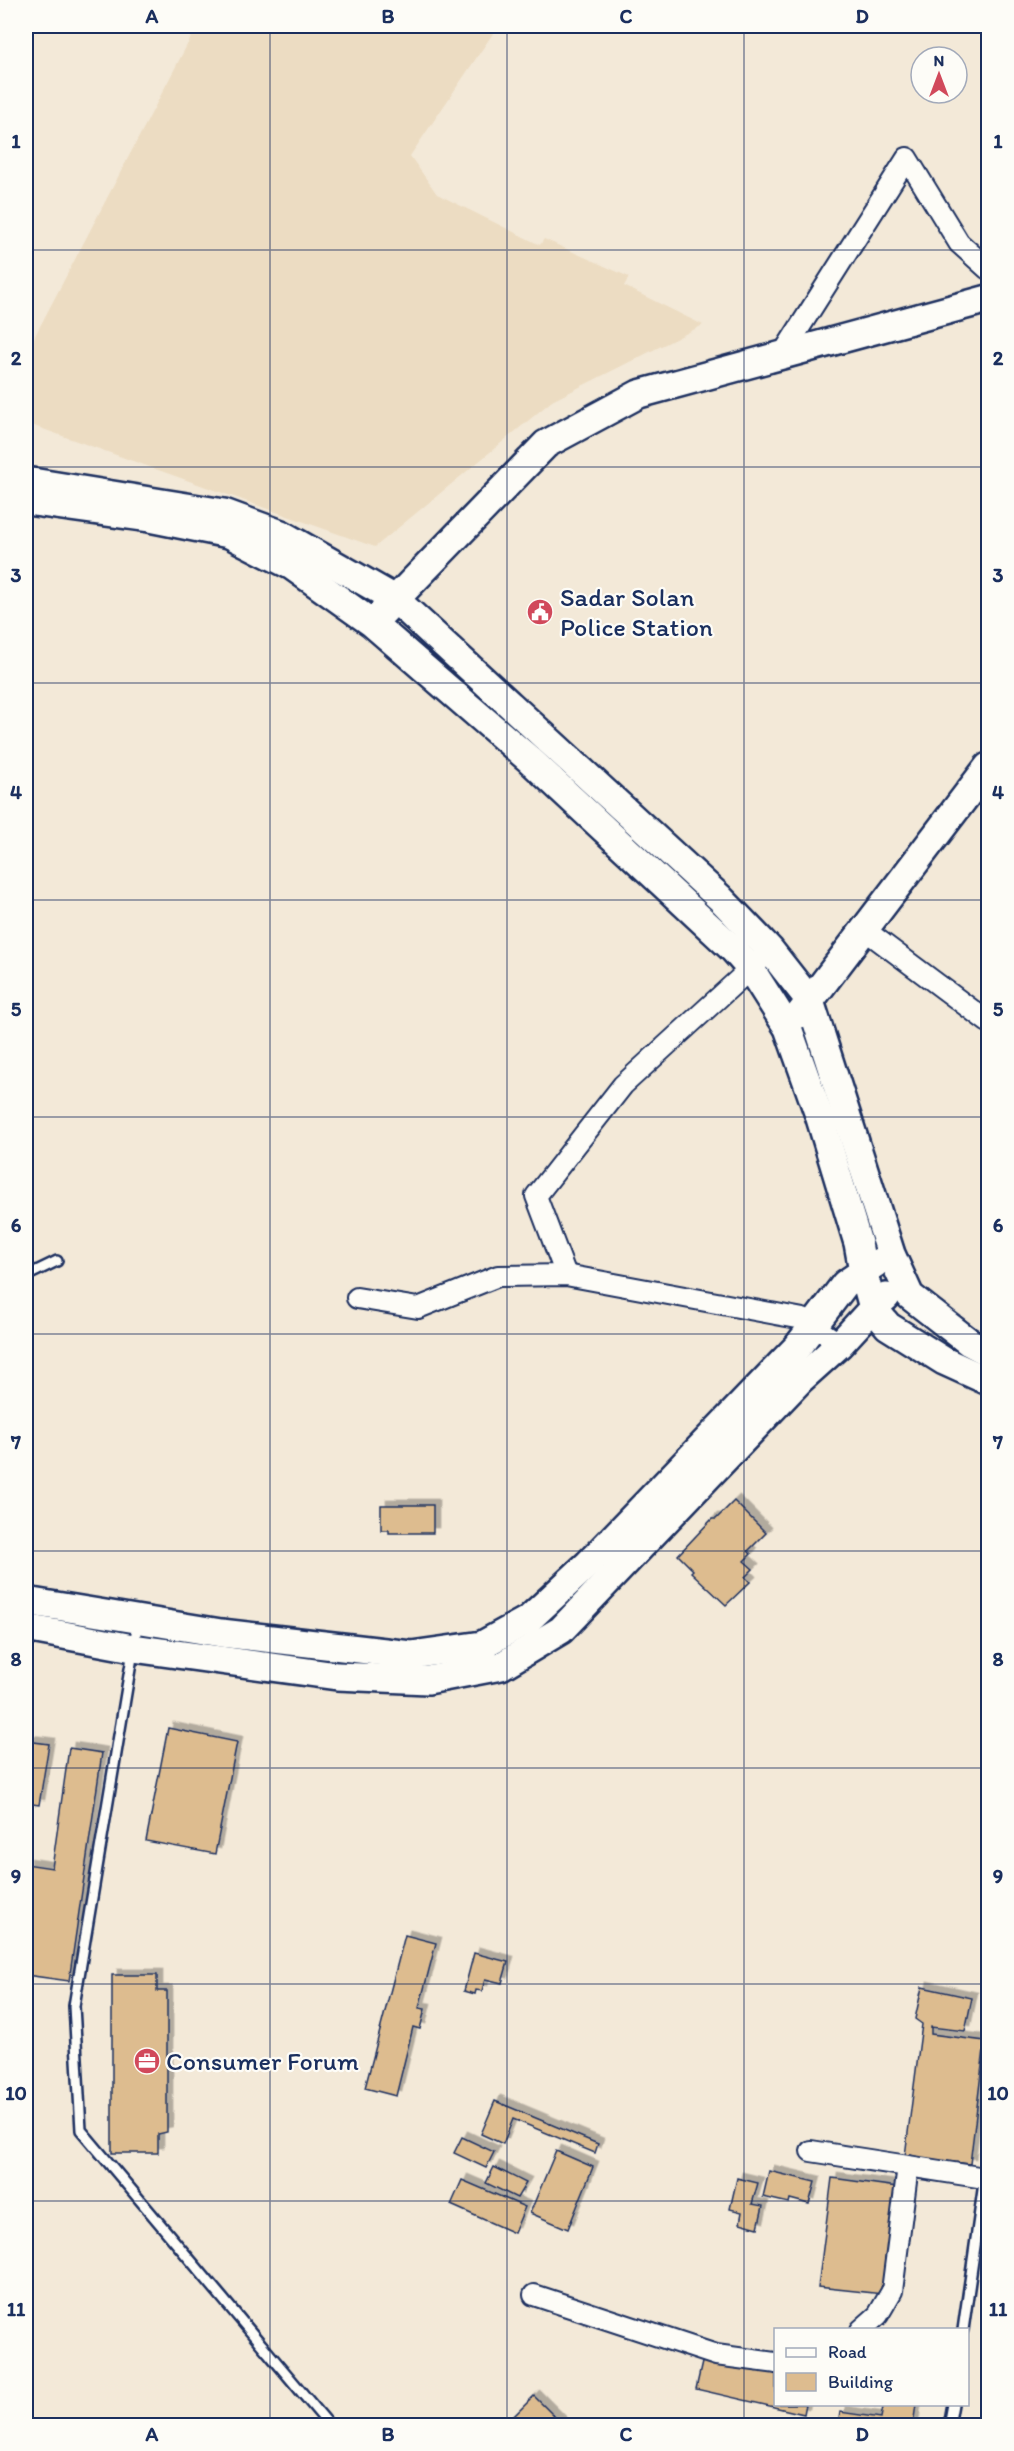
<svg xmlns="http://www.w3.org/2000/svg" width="1014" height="2451" font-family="Itim,sans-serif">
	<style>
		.built { fill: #ecdcc2 }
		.building { fill: #ddbc8f; stroke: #1b2f5e; stroke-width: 1.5; filter: url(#shadow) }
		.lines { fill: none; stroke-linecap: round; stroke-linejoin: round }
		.lane-casing { stroke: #1b2f5e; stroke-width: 14 }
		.street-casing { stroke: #1b2f5e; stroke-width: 24 }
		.secondary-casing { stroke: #1b2f5e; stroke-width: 32 }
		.lane { stroke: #fdfcf7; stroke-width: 9 }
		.street { stroke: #fdfcf7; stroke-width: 20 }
		.secondary { stroke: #fdfcf7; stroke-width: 27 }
		.grid { fill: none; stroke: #1b2f5e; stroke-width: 1.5; stroke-opacity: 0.55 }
		.labels { text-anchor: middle; stroke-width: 4.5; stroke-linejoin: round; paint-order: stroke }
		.poi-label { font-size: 26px; fill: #1b2f5e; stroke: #fdfcf7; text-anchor: start }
		.neatline { fill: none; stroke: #1b2f5e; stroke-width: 2 }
		.grid-label { font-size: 20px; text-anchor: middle; font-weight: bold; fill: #1b2f5e }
	</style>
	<defs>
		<filter id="shadow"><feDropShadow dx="5.5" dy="-5.5" stdDeviation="0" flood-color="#0004"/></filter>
	</defs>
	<rect width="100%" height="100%" fill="#f3e9d8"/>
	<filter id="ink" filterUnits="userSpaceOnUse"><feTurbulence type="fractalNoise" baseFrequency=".0167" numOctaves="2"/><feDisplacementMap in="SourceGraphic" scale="12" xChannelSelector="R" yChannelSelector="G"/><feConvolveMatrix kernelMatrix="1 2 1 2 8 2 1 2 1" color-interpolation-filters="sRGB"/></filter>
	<g filter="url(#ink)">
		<path class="built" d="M 197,26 L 498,26 L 410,156 L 437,194 L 540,245 L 544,239 L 629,277 L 624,286 L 703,325 L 552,401 L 375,547 L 26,423 L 26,353 Z"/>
		<g class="building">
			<path d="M 734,1501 L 766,1533 L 748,1551 L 751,1554 L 744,1561 L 753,1569 L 745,1577 L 750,1582 L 726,1605 L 691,1572 L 693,1570 L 678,1555 L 712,1519 L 716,1519 Z"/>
			<path d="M 381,1505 L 433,1505 L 433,1533 L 389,1533 L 389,1530 L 381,1530 Z"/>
			<path d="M 168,1728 L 237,1742 L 215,1854 L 146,1841 Z"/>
			<path d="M 26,1741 L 49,1744 L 39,1805 L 26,1803 Z"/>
			<path d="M 69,1748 L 102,1753 L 69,1981 L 26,1975 L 28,1913 L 26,1913 L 26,1864 L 52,1868 Z"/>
			<path d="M 405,1935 L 436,1943 L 419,2008 L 425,2009 L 420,2029 L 413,2027 L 396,2096 L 365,2088 Z"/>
			<path d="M 474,1953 L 508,1962 L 502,1983 L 485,1979 L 482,1991 L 476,1990 L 475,1994 L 464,1991 Z"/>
			<path d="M 112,1975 L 157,1975 L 157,1991 L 167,1991 L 167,2132 L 158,2134 L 158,2153 L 112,2153 Z"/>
			<path d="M 922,1987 L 972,1998 L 965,2031 L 931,2027 L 931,2034 L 985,2041 L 970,2164 L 905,2156 L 922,2024 L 915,2019 Z"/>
			<path d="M 495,2101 L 598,2144 L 595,2153 L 513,2119 L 503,2144 L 481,2134 Z"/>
			<path d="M 462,2137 L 494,2152 L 486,2168 L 454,2153 Z"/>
			<path d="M 556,2151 L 593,2167 L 568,2229 L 530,2213 Z"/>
			<path d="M 494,2167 L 526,2183 L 517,2198 L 486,2183 Z"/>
			<path d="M 769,2171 L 815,2182 L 809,2204 L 790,2199 L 789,2203 L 763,2197 Z"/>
			<path d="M 737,2178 L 758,2183 L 752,2204 L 763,2206 L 758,2228 L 740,2223 L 742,2212 L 730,2209 Z"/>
			<path d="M 832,2178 L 897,2187 L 883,2294 L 818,2287 Z"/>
			<path d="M 462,2180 L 525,2207 L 514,2233 L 451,2205 Z"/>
			<path d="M 703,2358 L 776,2374 L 776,2404 L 806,2404 L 804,2414 L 696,2389 Z"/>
			<path d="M 534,2396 L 564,2426 L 504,2426 Z"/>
			<path d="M 868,2404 L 916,2404 L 913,2426 L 838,2426 L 840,2412 L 881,2418 L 883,2407 Z"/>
		</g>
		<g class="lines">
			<defs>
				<g id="lane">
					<path d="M 26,1276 L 57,1261"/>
					<path d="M 138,1621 L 74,2006 L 81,2130 L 330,2426"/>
					<path d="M 963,2330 L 988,2155"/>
					<path d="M 949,2426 L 953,2404"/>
				</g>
				<g id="street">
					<path d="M 782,355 L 907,158 L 959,243 L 988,269"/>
					<path d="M 865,930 L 988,1022"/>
					<path d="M 566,1275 L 536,1196 L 623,1085 L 760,960"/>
					<path d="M 357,1298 L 418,1308 L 498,1276 L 566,1275 L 803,1319 L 840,1344"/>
					<path d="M 811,2151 L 985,2178"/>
					<path d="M 534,2295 L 716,2355 L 776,2363"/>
					<path d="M 861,2330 L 878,2315 L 892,2291 L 908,2166"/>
				</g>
				<g id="secondary">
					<path d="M 26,481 L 224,513 L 281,534 L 395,599 L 720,898 L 770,950 L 810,1001 L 891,1254 L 910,1296 L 969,1342 L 988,1352"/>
					<path d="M 26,501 L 149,518 L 229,534 L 292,566 L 372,623 L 530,760 L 733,949 L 750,968 L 788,1028 L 820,1118 L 858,1243 L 863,1271 L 873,1308 L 888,1326 L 944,1361 L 988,1381"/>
					<path d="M 383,612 L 546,444 L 639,394 L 988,299"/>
					<path d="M 800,1014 L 988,767"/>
					<path d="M 26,1601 L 221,1633 L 411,1655 L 482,1645 L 529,1619 L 588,1564 L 798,1346 L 845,1284 L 876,1263"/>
					<path d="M 26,1628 L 133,1648 L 337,1676 L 428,1680 L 501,1666 L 561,1630 L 801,1379 L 840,1344 L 873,1308 L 886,1297"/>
				</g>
			</defs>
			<use href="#lane" class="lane-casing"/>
			<use href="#street" class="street-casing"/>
			<use href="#secondary" class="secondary-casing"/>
			<use href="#lane" class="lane"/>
			<use href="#street" class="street"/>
			<use href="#secondary" class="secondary"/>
		</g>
	</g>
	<path class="grid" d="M 270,26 L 270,2426M 507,26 L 507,2426M 744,26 L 744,2426M 26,250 L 988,250M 26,467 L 988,467M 26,683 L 988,683M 26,900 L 988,900M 26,1117 L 988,1117M 26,1334 L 988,1334M 26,1551 L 988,1551M 26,1768 L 988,1768M 26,1984 L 988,1984M 26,2201 L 988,2201"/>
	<defs>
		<symbol id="civic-disc" viewBox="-11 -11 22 22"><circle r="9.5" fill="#d1495b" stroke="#fdfcf7"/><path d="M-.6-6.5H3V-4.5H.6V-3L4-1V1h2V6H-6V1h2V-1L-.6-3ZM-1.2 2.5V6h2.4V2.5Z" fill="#fff"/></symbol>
		<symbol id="office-disc" viewBox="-11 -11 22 22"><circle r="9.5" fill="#d1495b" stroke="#fdfcf7"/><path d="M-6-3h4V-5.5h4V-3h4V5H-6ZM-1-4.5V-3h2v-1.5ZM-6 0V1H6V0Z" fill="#fff"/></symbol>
	</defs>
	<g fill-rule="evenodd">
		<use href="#civic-disc" x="525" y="597" width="30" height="30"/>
		<use href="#office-disc" x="132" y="2046" width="30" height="30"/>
	</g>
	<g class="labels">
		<g class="poi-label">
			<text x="560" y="606">Sadar Solan<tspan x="560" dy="30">Police Station</tspan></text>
			<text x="166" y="2070">Consumer Forum</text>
		</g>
	</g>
	<rect width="1014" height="2451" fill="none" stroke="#fdfcf7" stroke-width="66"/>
	<rect x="774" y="2328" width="195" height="78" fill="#fdfcf7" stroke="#a3aaba" stroke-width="1.5"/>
	<rect x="786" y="2348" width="30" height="9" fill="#fdfcf7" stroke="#a3aaba" stroke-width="1.5"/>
	<text x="828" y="2358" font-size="18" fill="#1b2f5e">Road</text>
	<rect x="786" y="2373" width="30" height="18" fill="#ddbc8f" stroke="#a3aaba" stroke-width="1.5"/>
	<text x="828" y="2388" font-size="18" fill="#1b2f5e">Building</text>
	<g transform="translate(939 75)"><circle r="28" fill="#fdfcf7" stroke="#a3aaba" stroke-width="1.5"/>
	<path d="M0-4.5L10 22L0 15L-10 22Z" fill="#d1495b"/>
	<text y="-9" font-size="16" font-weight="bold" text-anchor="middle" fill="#1b2f5e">N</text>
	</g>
	<rect x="33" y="33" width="948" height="2385" class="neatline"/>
	<g class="grid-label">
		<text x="152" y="23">A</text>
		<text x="388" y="23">B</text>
		<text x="626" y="23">C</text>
		<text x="862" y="23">D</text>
		<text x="16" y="148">1</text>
		<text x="998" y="148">1</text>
		<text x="16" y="365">2</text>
		<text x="998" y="365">2</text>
		<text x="16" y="582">3</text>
		<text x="998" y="582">3</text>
		<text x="16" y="799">4</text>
		<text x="998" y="799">4</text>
		<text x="16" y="1016">5</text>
		<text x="998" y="1016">5</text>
		<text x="16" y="1232">6</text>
		<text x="998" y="1232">6</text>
		<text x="16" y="1449">7</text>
		<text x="998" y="1449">7</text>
		<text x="16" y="1666">8</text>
		<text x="998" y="1666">8</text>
		<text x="16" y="1883">9</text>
		<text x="998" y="1883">9</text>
		<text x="16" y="2100">10</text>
		<text x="998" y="2100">10</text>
		<text x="16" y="2316">11</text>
		<text x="998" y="2316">11</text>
		<text x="152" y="2441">A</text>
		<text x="388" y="2441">B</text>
		<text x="626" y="2441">C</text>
		<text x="862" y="2441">D</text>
	</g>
</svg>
